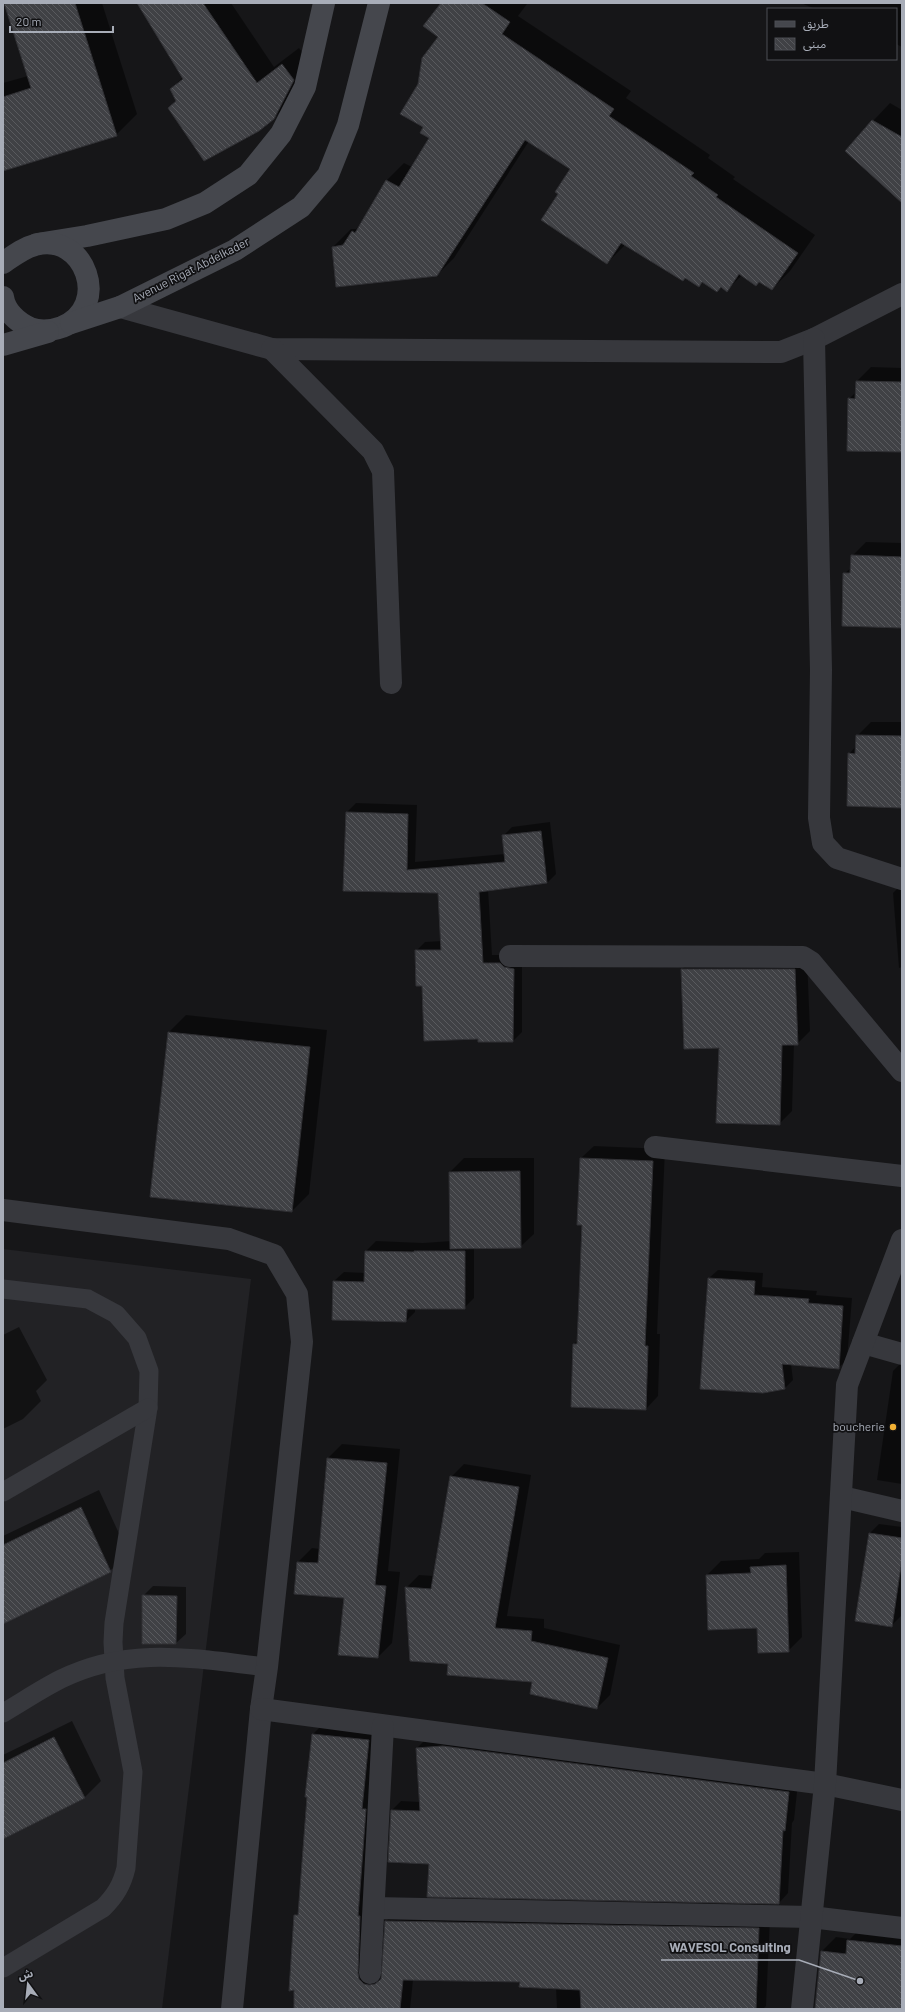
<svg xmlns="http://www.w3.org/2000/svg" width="905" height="2012" font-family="Barlow,'Noto Sans Arabic',sans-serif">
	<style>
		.built { fill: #222225 }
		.shadow { fill: #0007 }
		.building { fill: url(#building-back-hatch); stroke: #303034 }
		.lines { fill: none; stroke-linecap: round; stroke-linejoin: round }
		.lane { stroke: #37383d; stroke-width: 19 }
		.street { stroke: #37383d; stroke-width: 22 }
		.secondary { stroke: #45474d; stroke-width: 22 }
		.poi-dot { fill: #f2b134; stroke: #111113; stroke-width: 1.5 }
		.labels { text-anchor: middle; stroke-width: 3.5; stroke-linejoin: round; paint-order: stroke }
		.street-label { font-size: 12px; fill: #a8adb8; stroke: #111113 }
		.poi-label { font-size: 12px; fill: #a8adb8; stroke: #111113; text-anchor: end }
		.leader { fill: none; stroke: #a8adb8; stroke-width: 1.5 }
		.callout-dot { fill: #a8adb8; stroke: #111113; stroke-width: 1.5 }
		.callout-label { font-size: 13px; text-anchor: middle; font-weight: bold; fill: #a8adb8; stroke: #111113; stroke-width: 3.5; stroke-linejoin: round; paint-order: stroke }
	</style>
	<defs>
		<pattern id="building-back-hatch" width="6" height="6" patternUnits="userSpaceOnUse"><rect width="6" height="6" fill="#404145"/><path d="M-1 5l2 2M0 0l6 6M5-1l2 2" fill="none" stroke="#595a5e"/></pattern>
	</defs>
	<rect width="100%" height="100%" fill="#161618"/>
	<path class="built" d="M 3,1249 L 251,1279 L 162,2009 L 3,2009 Z"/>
	<g class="shadow">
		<path d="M 5,3 L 102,3 L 137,114 L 116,135 L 3,170 L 3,83 L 28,76 Z"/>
		<path d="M 138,3 L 231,3 L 274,67 L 299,48 L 310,62 L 291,101 L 274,118 L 177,101 L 171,89 L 183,77 Z"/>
		<path d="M 443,3 L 527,4 L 518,16 L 631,91 L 626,98 L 710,155 L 708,158 L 735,177 L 733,179 L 815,235 L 790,271 L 772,289 L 760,281 L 742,275 L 727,290 L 721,286 L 703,282 L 698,286 L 625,245 L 607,263 L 559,193 L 571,169 L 529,141 L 454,258 L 437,275 L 333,247 L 351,229 L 356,229 L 362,223 L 387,180 L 404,163 L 412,167 L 430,138 L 425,127 L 419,84 L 439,37 Z"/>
		<path d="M 801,3 L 902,3 L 902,47 L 896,44 L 896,9 L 815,9 Z"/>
		<path d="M 890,103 L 902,110 L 902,202 L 873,121 Z"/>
		<path d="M 871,367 L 902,368 L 902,451 L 849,399 L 857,391 L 857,381 Z"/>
		<path d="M 866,542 L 902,543 L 902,627 L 844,574 L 852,567 L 852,556 Z"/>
		<path d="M 871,722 L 902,722 L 902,807 L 849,754 L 856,746 L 857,736 Z"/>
		<path d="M 356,803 L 417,805 L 415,862 L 505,854 L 503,836 L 512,827 L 550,822 L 556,874 L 547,883 L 488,889 L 492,955 L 509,955 L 522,960 L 522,1032 L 513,1041 L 479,1038 L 423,985 L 416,951 L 425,942 L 442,941 L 439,892 L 344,890 L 347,812 Z"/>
		<path d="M 902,884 L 902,967 L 899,968 L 893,893 Z"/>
		<path d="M 694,957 L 807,957 L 810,1031 L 797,1044 L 794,1044 L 792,1111 L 779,1124 L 720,1047 L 682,969 Z"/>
		<path d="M 186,1015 L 327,1030 L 309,1194 L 292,1211 L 169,1032 Z"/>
		<path d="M 594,1146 L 665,1149 L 657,1334 L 660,1334 L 658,1396 L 646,1409 L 572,1406 L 574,1344 L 578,1340 L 583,1224 L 581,1158 Z"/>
		<path d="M 464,1158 L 534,1158 L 534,1234 L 520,1247 L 474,1248 L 474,1298 L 464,1308 L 415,1308 L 415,1312 L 406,1321 L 334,1281 L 344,1272 L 366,1273 L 366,1251 L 376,1241 L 423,1243 L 451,1241 L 450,1172 Z"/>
		<path d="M 718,1270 L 763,1273 L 762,1287 L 817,1291 L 816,1295 L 852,1298 L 847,1360 L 838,1368 L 791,1364 L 793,1380 L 785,1388 L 701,1388 L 709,1278 Z"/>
		<path d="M 19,1327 L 47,1380 L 36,1391 L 41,1401 L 23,1419 L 3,1429 L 3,1335 Z"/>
		<path d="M 902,1362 L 902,1484 L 877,1480 L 893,1371 Z"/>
		<path d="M 342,1444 L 400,1449 L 388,1571 L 400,1572 L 392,1643 L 378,1657 L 345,1597 L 298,1562 L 312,1548 L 320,1549 L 328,1458 Z"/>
		<path d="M 464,1464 L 531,1475 L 507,1616 L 544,1619 L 544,1628 L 620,1645 L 610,1695 L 597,1708 L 534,1681 L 449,1663 L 406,1588 L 419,1575 L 434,1576 L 451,1477 Z"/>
		<path d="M 99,1490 L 128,1553 L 110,1571 L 3,1622 L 3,1536 Z"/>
		<path d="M 879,1524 L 902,1527 L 902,1609 L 901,1616 L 891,1626 L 870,1533 Z"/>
		<path d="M 799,1552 L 802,1637 L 788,1651 L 758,1627 L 707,1575 L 721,1561 L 759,1559 L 765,1553 Z"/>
		<path d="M 153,1586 L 186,1587 L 186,1634 L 176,1643 L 143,1643 L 143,1596 Z"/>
		<path d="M 72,1721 L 101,1781 L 84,1798 L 3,1838 L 3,1755 Z"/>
		<path d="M 324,1723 L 380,1729 L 375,1973 L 382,1974 L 386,1921 L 398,1910 L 770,1918 L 766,2006 L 763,2009 L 557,2009 L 556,1988 L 521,1981 L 413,1980 L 410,2009 L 295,2009 L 295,1916 L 300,1911 L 313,1734 Z"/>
		<path d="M 426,1739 L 798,1783 L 794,1820 L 792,1823 L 788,1893 L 779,1903 L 430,1863 L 392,1810 L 401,1801 L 420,1802 L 417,1748 Z"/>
		<path d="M 862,1927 L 902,1931 L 902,2009 L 815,2009 L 822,1951 L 836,1937 L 850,1939 Z"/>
	</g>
	<g class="building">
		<path d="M 4,3 L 75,3 L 117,136 L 3,171 L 3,97 L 31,88 Z"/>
		<path d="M 137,3 L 203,3 L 257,83 L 282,64 L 294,80 L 274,119 L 259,131 L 204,161 L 168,108 L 176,101 L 170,89 L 183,79 Z"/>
		<path d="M 441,3 L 482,3 L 510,22 L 502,34 L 614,109 L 609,116 L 694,173 L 691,176 L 718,195 L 716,197 L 798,253 L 772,290 L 759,282 L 756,286 L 739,274 L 727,292 L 721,287 L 717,292 L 702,282 L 699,287 L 685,278 L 683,281 L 621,243 L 607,264 L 541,220 L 558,194 L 555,192 L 570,169 L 525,140 L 437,276 L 336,287 L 332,247 L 343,245 L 352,231 L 355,233 L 386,180 L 399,187 L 429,138 L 420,133 L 423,127 L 400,114 L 418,84 L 422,58 L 438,37 L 423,26 Z"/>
		<path d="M 872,120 L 902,137 L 902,203 L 845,151 Z"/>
		<path d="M 856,381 L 902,382 L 902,452 L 847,451 L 848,398 L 855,399 Z"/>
		<path d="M 851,555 L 902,557 L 902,628 L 842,626 L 843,573 L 850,573 Z"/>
		<path d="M 856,735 L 902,736 L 902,808 L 847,806 L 848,753 L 855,754 Z"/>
		<path d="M 346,812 L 408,814 L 407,870 L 505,862 L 502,835 L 541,831 L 547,883 L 479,892 L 483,963 L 500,963 L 504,967 L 514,969 L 513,1042 L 478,1042 L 478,1039 L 424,1041 L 422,986 L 416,986 L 415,950 L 441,950 L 438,893 L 343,891 Z"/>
		<path d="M 681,969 L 795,969 L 798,1045 L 782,1045 L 780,1125 L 716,1123 L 719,1048 L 684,1049 Z"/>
		<path d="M 168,1032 L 310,1047 L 292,1212 L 150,1197 Z"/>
		<path d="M 580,1158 L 653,1161 L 645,1346 L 648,1346 L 646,1410 L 571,1407 L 573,1344 L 577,1344 L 582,1225 L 577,1225 Z"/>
		<path d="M 520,1171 L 521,1248 L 450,1249 L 449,1172 Z"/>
		<path d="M 365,1251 L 414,1252 L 414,1251 L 465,1251 L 465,1309 L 407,1309 L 406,1322 L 332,1320 L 333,1281 L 364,1282 Z"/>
		<path d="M 708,1278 L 755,1281 L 754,1295 L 809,1299 L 808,1303 L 843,1306 L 839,1369 L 782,1364 L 785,1389 L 763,1393 L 700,1389 Z"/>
		<path d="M 327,1458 L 387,1463 L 375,1585 L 386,1586 L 378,1658 L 338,1655 L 344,1598 L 294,1594 L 297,1562 L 318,1563 Z"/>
		<path d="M 450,1476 L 519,1487 L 495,1628 L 532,1631 L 531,1641 L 608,1658 L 597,1709 L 530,1694 L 532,1682 L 447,1675 L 448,1664 L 410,1661 L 405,1587 L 431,1589 Z"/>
		<path d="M 81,1507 L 111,1572 L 3,1624 L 3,1545 Z"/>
		<path d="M 869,1533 L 902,1538 L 902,1559 L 892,1627 L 855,1621 Z"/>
		<path d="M 786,1565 L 789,1652 L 758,1653 L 757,1628 L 708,1630 L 706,1575 L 751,1573 L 750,1567 Z"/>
		<path d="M 142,1595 L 177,1596 L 176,1644 L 142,1644 Z"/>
		<path d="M 312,1734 L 369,1740 L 362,1809 L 366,1809 L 358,1916 L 360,1916 L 358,1973 L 359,1979 L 364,1984 L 369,1985 L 375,1984 L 381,1979 L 385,1921 L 759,1928 L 756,2009 L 581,2009 L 580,1990 L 519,1987 L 520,1982 L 403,1980 L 400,2009 L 294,2009 L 294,1990 L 289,1991 L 294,1915 L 298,1915 L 307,1797 L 305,1797 Z"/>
		<path d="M 54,1737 L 85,1798 L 3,1839 L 3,1763 Z"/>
		<path d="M 443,1746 L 789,1792 L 785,1831 L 783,1830 L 779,1904 L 427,1897 L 429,1864 L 388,1862 L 391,1810 L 420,1811 L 416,1748 Z"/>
		<path d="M 847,1940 L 902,1946 L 902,2009 L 815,2009 L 821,1951 L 846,1954 Z"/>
	</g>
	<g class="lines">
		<g class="lane">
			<path d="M 3,1289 L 88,1299 L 116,1314 L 137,1338 L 149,1371 L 148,1408 L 114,1623 L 113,1642 L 115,1678 L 133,1772 L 126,1868 C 122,1885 115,1896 103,1908 L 3,1968"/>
			<path d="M 3,1492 L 148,1408"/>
			<path d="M 3,1713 C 22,1702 41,1689 61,1679 C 130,1645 195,1659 267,1667"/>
		</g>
		<g class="street">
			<path d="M 120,307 L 272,349 L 781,352 L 814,339 L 902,294"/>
			<path d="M 814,339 L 821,670 L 819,818 L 823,843 L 837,858 L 902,879"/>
			<path d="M 272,349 L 373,451 L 383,471 L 391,683"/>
			<path d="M 510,956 L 803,957 L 811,962 L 902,1071"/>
			<path d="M 655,1147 L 902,1176"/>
			<path d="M 3,1210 L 229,1239 L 274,1255 L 297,1294 L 302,1342 L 267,1667 L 261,1709 L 232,2009"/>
			<path d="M 863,1343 L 902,1354"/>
			<path d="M 842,1497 L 902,1511"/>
			<path d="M 261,1709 L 825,1784 L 902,1800"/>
			<path d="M 374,1908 L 811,1917 L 902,1928"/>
			<path d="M 370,1973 L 383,1726"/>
			<path d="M 802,2009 L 825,1784 L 847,1385 L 902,1240"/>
		</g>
		<g class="secondary">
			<path d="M 37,244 L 87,236 L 166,219 L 205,203 L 248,175 L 281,134 L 305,87 L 324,3"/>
			<path d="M 3,263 C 13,256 23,248 35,245 C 85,231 112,307 62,327 C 51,331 41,332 30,328 C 17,322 5,311 3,297"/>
			<path d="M 71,323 L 120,307 L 235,250 L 301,207 L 328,175 L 348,125 L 379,3"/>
			<path d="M 3,345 L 48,332"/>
		</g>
	</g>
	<circle class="poi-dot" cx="893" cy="1427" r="4"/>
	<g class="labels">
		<g class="street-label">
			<text transform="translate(191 270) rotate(-27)" y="4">Avenue Rigat Abdelkader</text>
		</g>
		<g class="poi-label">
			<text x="885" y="1431">boucherie</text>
		</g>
	</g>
	<path class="leader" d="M860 1981L799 1960H661"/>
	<circle class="callout-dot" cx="860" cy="1981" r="4"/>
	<g class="callout-label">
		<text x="730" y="1952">WAVESOL Consulting</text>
	</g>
	<rect width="905" height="2012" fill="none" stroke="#a8adb8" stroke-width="8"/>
	<rect x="767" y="8" width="130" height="52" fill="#111113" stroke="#4d4f55"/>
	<rect x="775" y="21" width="20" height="6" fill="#45474d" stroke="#4d4f55"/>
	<text x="803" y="28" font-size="12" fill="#a8adb8">طريق</text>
	<rect x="775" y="38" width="20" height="12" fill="url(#building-back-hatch)" stroke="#4d4f55"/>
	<text x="803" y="48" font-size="12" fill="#a8adb8">مبنى</text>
	<g transform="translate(28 1984) rotate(345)" stroke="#111113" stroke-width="3" paint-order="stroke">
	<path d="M0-3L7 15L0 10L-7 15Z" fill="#a8adb8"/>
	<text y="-6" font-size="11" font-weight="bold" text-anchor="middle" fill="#a8adb8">ش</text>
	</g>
	<path d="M10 26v6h103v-6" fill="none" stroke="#a8adb8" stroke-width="2"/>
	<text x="16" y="26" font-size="12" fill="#a8adb8" stroke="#111113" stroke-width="3" paint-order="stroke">20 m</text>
</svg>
